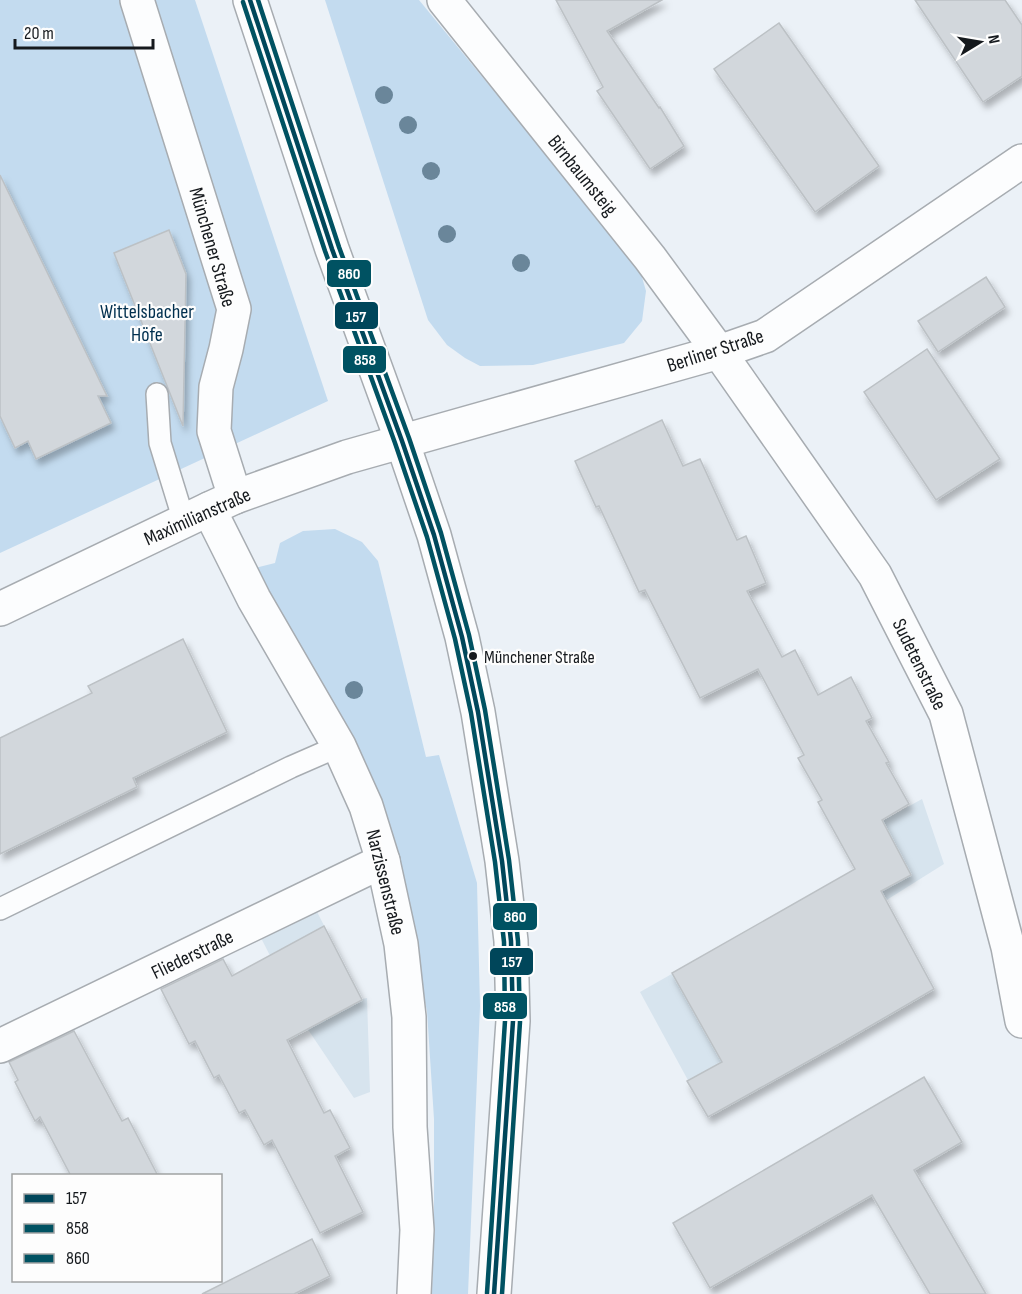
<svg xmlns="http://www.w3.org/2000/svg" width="1022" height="1294" font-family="'Sofia Sans Condensed',sans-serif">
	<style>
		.built { fill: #d7e4ee }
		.green { fill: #c3dbef }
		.building { fill: #d2d7dc; stroke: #bcc1c5; stroke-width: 1.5; filter: url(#shadow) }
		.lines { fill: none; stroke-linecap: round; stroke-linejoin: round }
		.service-casing { stroke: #a7acb1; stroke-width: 24 }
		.minor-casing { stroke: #a7acb1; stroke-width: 36 }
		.tertiary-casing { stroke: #a7acb1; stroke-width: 36 }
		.service { stroke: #fcfdfe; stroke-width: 21 }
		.minor { stroke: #fcfdfe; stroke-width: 33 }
		.tertiary { stroke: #fcfdfe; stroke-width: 33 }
		.bus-1-casing { stroke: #fdfdfd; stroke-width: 9 }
		.bus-2-casing { stroke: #fdfdfd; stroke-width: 9 }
		.bus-3-casing { stroke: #fdfdfd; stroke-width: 9 }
		.bus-1 { stroke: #00465a; stroke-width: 4.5 }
		.bus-2 { stroke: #005262; stroke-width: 4.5 }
		.bus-3 { stroke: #005262; stroke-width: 4.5 }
		.tree { fill: #6a869a }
		.bus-dot { fill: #15191d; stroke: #fdfdfd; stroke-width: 2 }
		.labels { text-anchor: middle; stroke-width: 4.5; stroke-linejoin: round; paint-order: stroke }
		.bus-label { font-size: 18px; fill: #15191d; stroke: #fdfdfd; text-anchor: start }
		.street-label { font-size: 20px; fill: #15191d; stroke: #fdfdfd }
		.park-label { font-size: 20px; fill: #002f4e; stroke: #fdfdfd }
		.line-badge { stroke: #fdfdfd; stroke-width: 2 }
		.badge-label { font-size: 16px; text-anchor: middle; font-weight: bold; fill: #fff }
	</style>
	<defs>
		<filter id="shadow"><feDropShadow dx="3.5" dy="6" stdDeviation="3" flood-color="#0004"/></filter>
	</defs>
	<rect width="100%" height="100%" fill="#ebf1f7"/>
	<g class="built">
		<path d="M 922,799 L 944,864 L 885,901 L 934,989 L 708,1117 L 640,992 L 863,865 L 848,840 Z"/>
		<path d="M 315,908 L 362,999 L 367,998 L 370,1092 L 354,1098 L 307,1028 L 260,936 Z"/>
	</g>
	<g class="green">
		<path d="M 0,0 L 195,0 L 328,401 L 0,553 Z"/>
		<path d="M 325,0 L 419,0 L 639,267 L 646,291 L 642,321 L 624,343 L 533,365 L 480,366 L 465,358 L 447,345 L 428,320 Z"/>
		<path d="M 335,529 L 362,542 L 378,561 L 426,757 L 439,755 L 477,883 L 480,1006 L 468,1294 L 432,1294 L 434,1233 L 434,1119 L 427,1011 L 381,805 L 255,568 L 275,563 L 280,543 L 303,531 Z"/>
	</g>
	<g class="building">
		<path d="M 556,0 L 662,0 L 607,31 L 659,108 L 660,107 L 684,146 L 650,169 L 597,91 L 603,87 Z"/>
		<path d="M 915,0 L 1005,0 L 1022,25 L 1022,76 L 983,102 Z"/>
		<path d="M 779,23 L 879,166 L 815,212 L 714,69 Z"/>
		<path d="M 0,175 L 107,396 L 98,396 L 111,423 L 36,459 L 28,441 L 15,448 L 0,416 Z"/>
		<path d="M 169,230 L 186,274 L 183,426 L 114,253 Z"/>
		<path d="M 986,277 L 1005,307 L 938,352 L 918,321 Z"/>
		<path d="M 927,349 L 1000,459 L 936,500 L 864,392 Z"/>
		<path d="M 662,420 L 683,466 L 700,459 L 737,540 L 746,536 L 766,583 L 747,591 L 782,657 L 795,650 L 818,695 L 851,677 L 872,718 L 866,721 L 889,762 L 886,763 L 909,804 L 882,820 L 911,875 L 881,891 L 934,989 L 841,1043 L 708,1117 L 687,1081 L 722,1062 L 672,973 L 855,869 L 818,802 L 822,800 L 798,758 L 804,755 L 758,669 L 700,698 L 645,590 L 639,592 L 599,506 L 596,507 L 575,461 Z"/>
		<path d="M 183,639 L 227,732 L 133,778 L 137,787 L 0,854 L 0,738 L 92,693 L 88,686 Z"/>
		<path d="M 324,926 L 362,1000 L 287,1040 L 324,1113 L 330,1110 L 350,1148 L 335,1156 L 363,1212 L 320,1233 L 272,1140 L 264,1145 L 245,1110 L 239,1113 L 219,1075 L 214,1078 L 195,1041 L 189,1044 L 161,989 L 223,959 L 232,976 Z"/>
		<path d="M 74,1031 L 122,1121 L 128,1118 L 158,1176 L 71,1176 L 40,1117 L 35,1121 L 15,1082 L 18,1080 L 9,1062 Z"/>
		<path d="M 924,1077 L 962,1142 L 914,1170 L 986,1294 L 930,1294 L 872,1195 L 710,1288 L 673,1223 Z"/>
		<path d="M 312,1239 L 330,1276 L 294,1294 L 202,1294 Z"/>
	</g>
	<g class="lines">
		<defs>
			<g id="service">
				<path d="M 157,394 L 160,443 L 184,521"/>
				<path d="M 0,909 L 291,767 L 339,746"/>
			</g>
			<g id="minor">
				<path d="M 137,0 L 234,309 L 226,349 L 216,387 L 214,431 L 235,497"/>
				<path d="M 444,0 L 650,258 L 719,352 L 875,575 L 946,714 L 1008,947 L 1022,1021"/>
				<path d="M 209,509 L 254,599 L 339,746 L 366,806 L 383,861 L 401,944 L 409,1017 L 410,1127 L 417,1230 L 414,1294"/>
				<path d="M 0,609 L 209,509 L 235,497 L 347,457 L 719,352 L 765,336 L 1022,161"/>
				<path d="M 0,1046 L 383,861"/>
			</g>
			<path id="tertiary" d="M 250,0 L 332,249 L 402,441 L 434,535 L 462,637 L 478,712 L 502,861 L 511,941 L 513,1021 L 494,1294"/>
		</defs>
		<use href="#service" class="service-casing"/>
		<use href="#minor" class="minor-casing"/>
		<use href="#tertiary" class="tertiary-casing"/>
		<use href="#service" class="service"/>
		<use href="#minor" class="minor"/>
		<use href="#tertiary" class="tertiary"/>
		<defs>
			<path id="bus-1" d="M 250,0 L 332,249 L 402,441 L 434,535 L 462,637 L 478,712 L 502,861 L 511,941 L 513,1021 L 494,1294"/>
			<path id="bus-2" d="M 243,2 L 325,251 L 395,443 L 427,537 L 455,639 L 471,713 L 495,862 L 504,942 L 505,1021 L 487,1293"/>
			<path id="bus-3" d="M 258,0 L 339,247 L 409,438 L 441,533 L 469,635 L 485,710 L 509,860 L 518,941 L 520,1022 L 502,1294"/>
		</defs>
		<use href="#bus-1" class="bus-1-casing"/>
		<use href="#bus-2" class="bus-2-casing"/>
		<use href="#bus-3" class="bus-3-casing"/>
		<use href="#bus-1" class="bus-1"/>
		<use href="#bus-2" class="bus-2"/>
		<use href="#bus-3" class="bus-3"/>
	</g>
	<g class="tree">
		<circle cx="384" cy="95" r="9"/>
		<circle cx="408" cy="125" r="9"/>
		<circle cx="431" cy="171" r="9"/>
		<circle cx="447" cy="234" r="9"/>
		<circle cx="521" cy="263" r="9"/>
		<circle cx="354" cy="690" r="9"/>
	</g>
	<circle class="bus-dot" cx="473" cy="656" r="5"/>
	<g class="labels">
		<g class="bus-label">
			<text x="484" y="663">Münchener Straße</text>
		</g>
		<g class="street-label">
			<text transform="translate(583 175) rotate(51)" y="7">Birnbaumsteig</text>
			<text transform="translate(213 247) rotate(74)" y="7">Münchener Straße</text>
			<text transform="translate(715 350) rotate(-18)" y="7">Berliner Straße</text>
			<text transform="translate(197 516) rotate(-24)" y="7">Maximilianstraße</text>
			<text transform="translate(920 664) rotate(64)" y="7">Sudetenstraße</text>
			<text transform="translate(386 882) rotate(76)" y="7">Narzissenstraße</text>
			<text transform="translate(192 954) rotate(-26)" y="7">Fliederstraße</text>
		</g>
		<g class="park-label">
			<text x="147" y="318">Wittelsbacher<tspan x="147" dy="23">Höfe</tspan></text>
		</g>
	</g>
	<g class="line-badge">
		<rect x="326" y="259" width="46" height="29" rx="6" fill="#005262"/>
		<rect x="334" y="301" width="45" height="29" rx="6" fill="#00465a"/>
		<rect x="342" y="345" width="45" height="29" rx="6" fill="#005262"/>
		<rect x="492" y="902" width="46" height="29" rx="6" fill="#005262"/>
		<rect x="489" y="947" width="45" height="29" rx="6" fill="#00465a"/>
		<rect x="482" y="992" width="46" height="28" rx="6" fill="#005262"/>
	</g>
	<g class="badge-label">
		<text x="349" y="279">860</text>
		<text x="356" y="322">157</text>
		<text x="365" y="365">858</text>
		<text x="515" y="922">860</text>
		<text x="512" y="967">157</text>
		<text x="505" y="1012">858</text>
	</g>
	<rect x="12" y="1174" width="210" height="108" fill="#fdfdfd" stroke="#a0a2a3" stroke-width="1.5"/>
	<rect x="24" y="1194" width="30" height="9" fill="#00465a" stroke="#a0a2a3" stroke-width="1.5"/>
	<text x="66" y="1204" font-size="18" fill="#15191d">157</text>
	<rect x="24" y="1224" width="30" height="9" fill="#005262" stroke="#a0a2a3" stroke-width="1.5"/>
	<text x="66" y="1234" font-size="18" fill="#15191d">858</text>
	<rect x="24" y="1254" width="30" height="9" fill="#005262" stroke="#a0a2a3" stroke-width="1.5"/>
	<text x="66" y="1264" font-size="18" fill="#15191d">860</text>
	<g transform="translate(980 42) rotate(79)" stroke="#fdfdfd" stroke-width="4.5" paint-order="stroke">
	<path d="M0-4.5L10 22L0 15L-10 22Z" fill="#15191d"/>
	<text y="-9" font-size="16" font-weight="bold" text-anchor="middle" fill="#15191d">N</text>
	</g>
	<path d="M15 39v9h138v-9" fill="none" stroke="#15191d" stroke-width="3"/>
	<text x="24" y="39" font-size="18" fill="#15191d" stroke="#fdfdfd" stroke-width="4.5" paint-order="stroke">20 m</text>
</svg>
